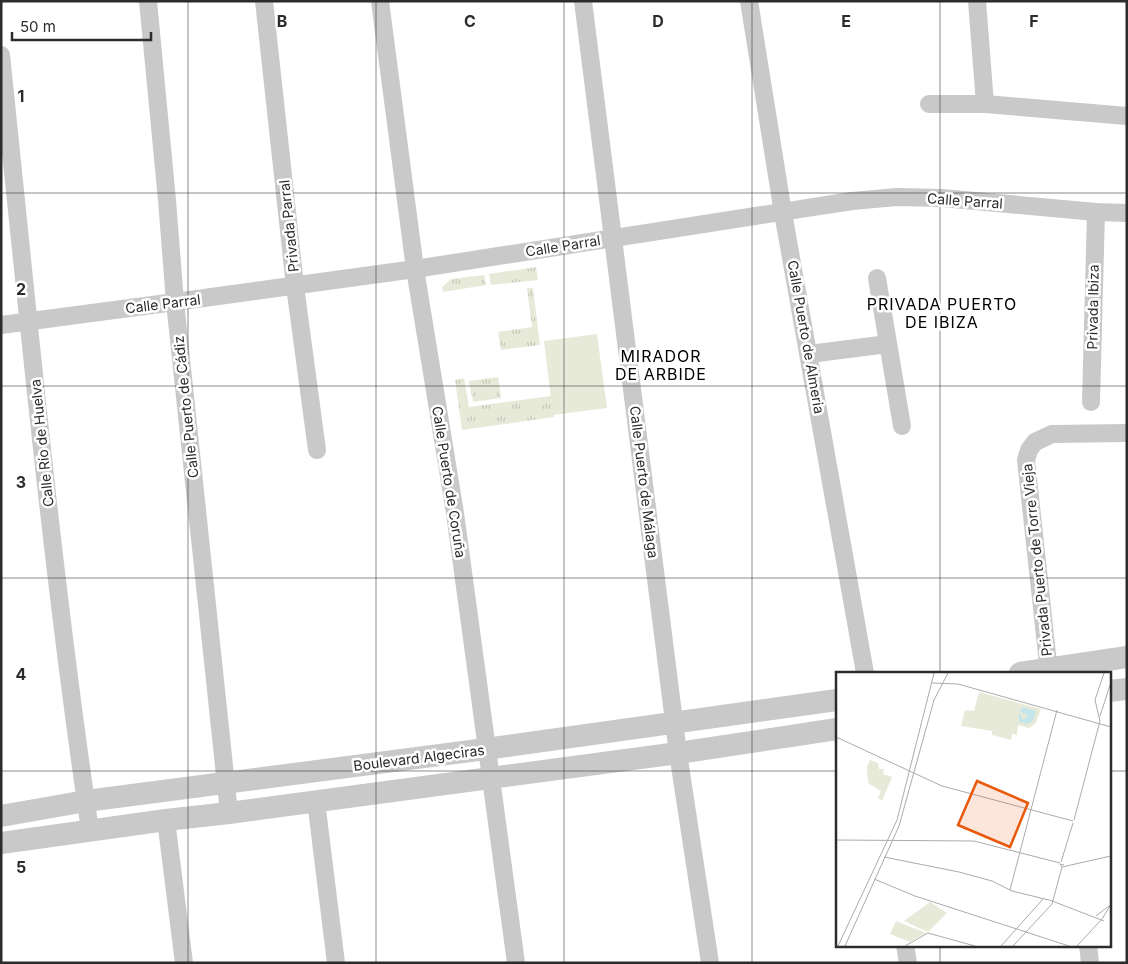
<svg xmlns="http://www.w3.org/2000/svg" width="1128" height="964" font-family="Inter,sans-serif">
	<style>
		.grass { fill: url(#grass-tufts) }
		.garden { fill: #e7ead8 }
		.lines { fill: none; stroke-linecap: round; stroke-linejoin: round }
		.minor { stroke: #c9c9c9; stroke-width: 18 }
		.tertiary { stroke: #c9c9c9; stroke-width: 22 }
		.grid { fill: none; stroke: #2c2c2c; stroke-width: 1; stroke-opacity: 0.55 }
		.labels { text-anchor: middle; stroke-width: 5; stroke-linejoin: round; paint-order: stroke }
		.street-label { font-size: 14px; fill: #2c2c2c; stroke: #fff }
		.quarter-label { font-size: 16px; letter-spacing: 1px; fill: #000; stroke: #fff }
		.inset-road { fill: none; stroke: #ababab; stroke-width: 1 }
		.view { fill: #e8590c; fill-opacity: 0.15; stroke: #e8590c; stroke-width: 2.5 }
		.inset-edge { fill: none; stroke: #2c2c2c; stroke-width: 2.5 }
		.grid-label { font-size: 16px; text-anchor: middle; font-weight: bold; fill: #2c2c2c; stroke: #fff; stroke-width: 5; stroke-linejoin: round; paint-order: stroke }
	</style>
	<defs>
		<pattern id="grass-tufts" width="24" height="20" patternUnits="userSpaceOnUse" patternTransform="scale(1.25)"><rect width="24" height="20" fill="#e7ead8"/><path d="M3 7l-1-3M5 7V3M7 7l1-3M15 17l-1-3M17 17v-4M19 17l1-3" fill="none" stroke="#c6c9ba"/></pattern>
	</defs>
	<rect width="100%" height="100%" fill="#fff"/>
	<g class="grass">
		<path d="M 536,267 L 538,280 L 491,285 L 489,274 Z"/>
		<path d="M 484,275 L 486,285 L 443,292 L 442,287 L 451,279 Z"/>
		<path d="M 527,288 L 533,288 L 540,345 L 501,350 L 498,332 L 532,327 Z"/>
		<path d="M 498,377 L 501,398 L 473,402 L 469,381 Z"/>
		<path d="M 464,378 L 469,407 L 551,396 L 554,417 L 462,430 L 455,380 Z"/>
	</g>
	<path class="garden" d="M 597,334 L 607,408 L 553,415 L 544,341 Z"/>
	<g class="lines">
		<g class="minor">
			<path d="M 148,1 L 167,200 L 175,302 L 229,813"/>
			<path d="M 264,1 L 295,286 L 317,450"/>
			<path d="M 380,1 L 415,269 L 455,513 L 516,963"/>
			<path d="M 583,1 L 678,753 L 710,963"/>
			<path d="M 749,1 L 783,213 L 865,673"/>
			<path d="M 977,1 L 985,104"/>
			<path d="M 1,55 C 28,314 52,573 90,830"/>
			<path d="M 929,104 L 985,104 L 1127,116"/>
			<path d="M 877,278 L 902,426"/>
			<path d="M 1,325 L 175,302 L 415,269 L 852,201 L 897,197 L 942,198 L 1096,212 L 1127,213"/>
			<path d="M 809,354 L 888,344"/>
			<path d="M 1091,402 L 1096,212"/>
			<path d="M 1049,673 L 1026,460 L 1029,450 L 1035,442 L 1052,434 L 1127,433"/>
			<path d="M 316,801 L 336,963"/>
			<path d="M 166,820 L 184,963"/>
			<path d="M 905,945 L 908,963"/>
			<path d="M 1088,945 L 1090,963"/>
		</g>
		<g class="tertiary">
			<path d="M 1020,673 L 1127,657"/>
			<path d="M 1109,691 L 1127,689"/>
			<path d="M 1,816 L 86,801 L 486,749 L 837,700"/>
			<path d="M 1,843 L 166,820 L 229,813 L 678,753 L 837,729"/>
		</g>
	</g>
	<path class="grid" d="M 188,1 L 188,963M 376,1 L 376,963M 564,1 L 564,963M 752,1 L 752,963M 940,1 L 940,673M 1,193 L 1127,193M 1,386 L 1127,386M 1,578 L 1127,578M 1,771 L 837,771M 1109,771 L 1127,771M 940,945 L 940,963"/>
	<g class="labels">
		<g class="street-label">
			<text transform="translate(965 201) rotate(4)" y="5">Calle Parral</text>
			<text transform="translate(289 226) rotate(-96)" y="5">Privada Parral</text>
			<text transform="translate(563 246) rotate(-9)" y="5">Calle Parral</text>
			<text transform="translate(163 304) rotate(-7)" y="5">Calle Parral</text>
			<text transform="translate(1093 307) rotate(-89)" y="5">Privada Ibiza</text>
			<text transform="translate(806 337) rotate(80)" y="5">Calle Puerto de Almeria</text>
			<text transform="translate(186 407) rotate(-96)" y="5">Calle Puerto de Cádiz</text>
			<text transform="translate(42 443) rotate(-96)" y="5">Calle Río de Huelva</text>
			<text transform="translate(449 482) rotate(81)" y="5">Calle Puerto de Coruña</text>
			<text transform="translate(644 482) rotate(83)" y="5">Calle Puerto de Málaga</text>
			<text transform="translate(1037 560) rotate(-96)" y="5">Privada Puerto de Torre Vieja</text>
			<text transform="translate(419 758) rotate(-7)" y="5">Boulevard Algeciras</text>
		</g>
		<g class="quarter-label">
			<text x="942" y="310">PRIVADA PUERTO<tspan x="942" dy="18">DE IBIZA</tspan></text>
			<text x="661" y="362">MIRADOR<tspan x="661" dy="18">DE ARBIDE</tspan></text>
		</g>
	</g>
	<g transform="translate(836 672)">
		<rect width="275" height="275" fill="#fff"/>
		<path d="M 143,20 L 205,37 L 200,51 L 193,56 L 182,53 L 181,63 L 176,62 L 175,68 L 156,63 L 156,59 L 125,54 L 129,38 L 138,39 ZM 94,230 L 111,241 L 92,260 L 68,249 ZM 60,249 L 90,261 L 74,270 L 54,262 Z" fill="#e7ead8"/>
		<path d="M 34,88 L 42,91 L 43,97 L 48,97 L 47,102 L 56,105 L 46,129 L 42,126 L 45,119 L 32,111 L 31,95 Z" fill="#e7ead8"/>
		<path d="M 186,35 L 200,39 L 197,49 L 190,52 L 183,49 L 183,40 L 187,48 L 192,44 L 184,39 Z" fill="#c3e6ec"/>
		<path class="inset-road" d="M 96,11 L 122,12 L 275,55M 264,44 L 275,10M 0,65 L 106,114 L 237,149M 238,148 L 264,49 L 259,28 L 268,1M 0,168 L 138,169 L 224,191M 48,185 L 123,200 L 156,209 L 176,219 L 217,229M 225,190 L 237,151M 228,193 L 224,192 L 226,195 L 275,184M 38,207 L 79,224 L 233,274M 174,218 L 221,38M 216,229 L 268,249M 260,244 L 273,234M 2,274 L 61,148 L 98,1M 9,274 L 63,154 L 98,28 L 112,1M 69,274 L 92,261 L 139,274M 165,274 L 207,227M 177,274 L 216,232 L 226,195M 241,274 L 266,247 L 275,232"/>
		<path class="view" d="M 141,109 L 192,131 L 174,175 L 122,153 Z"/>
		<rect width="275" height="275" class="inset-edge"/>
	</g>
	<g class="grid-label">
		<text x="282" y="27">B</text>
		<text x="470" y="27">C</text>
		<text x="658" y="27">D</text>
		<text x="846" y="27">E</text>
		<text x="1034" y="27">F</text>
		<text x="21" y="102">1</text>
		<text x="21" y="295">2</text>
		<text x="21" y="488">3</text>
		<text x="21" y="680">4</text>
		<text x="21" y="873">5</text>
	</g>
	<rect width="1128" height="964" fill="none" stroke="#2c2c2c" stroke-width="5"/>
	<path d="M12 32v8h139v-8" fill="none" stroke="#2c2c2c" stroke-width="2.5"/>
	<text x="20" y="32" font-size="15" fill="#2c2c2c" stroke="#ffffff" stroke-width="4" paint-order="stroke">50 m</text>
</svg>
